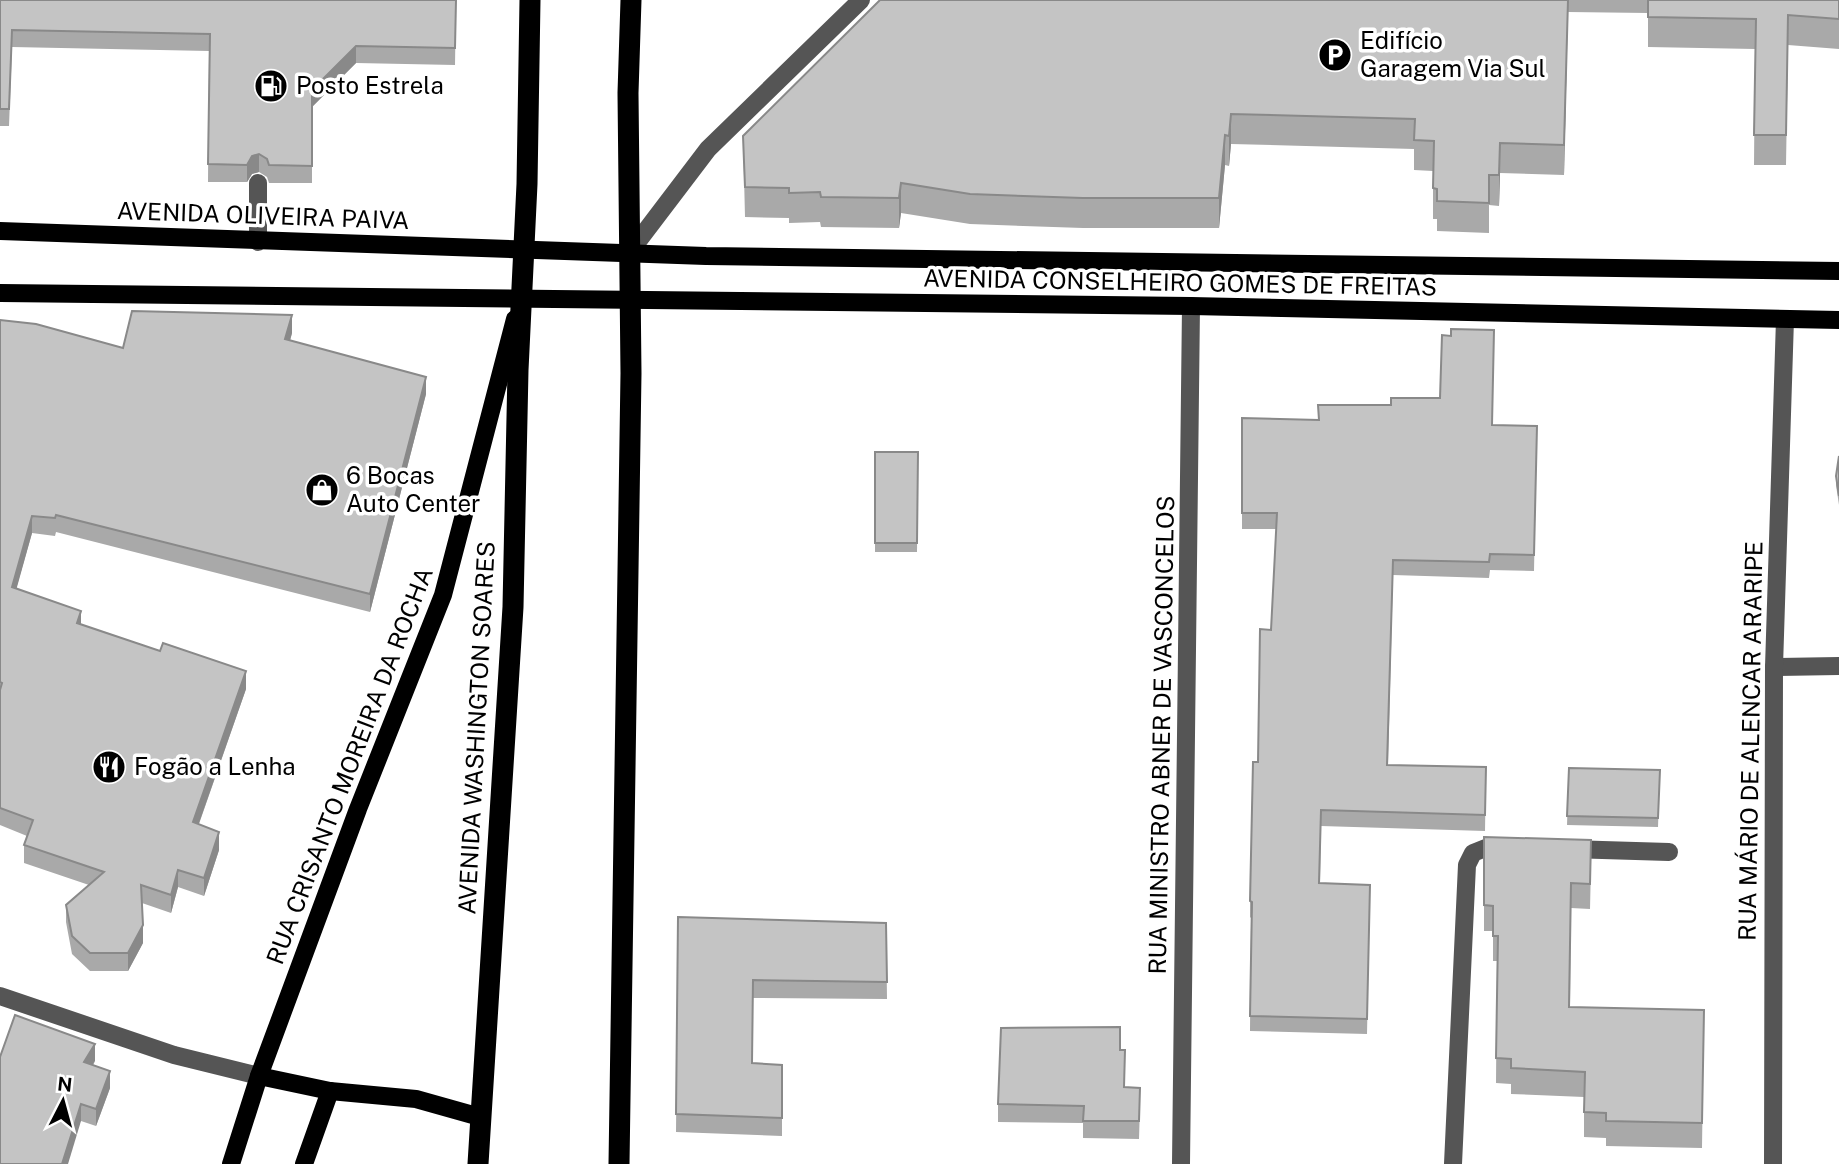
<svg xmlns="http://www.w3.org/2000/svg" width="1839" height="1164" font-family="'Public Sans',sans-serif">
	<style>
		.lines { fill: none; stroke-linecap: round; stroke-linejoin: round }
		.minor { stroke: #555; stroke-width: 18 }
		.major { stroke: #000; stroke-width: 18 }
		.highway { stroke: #000; stroke-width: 21 }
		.wall { fill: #a9a9a9 }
		.shaded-wall { fill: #898989 }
		.building { fill: #c4c4c4; stroke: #898989; stroke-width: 2 }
		.labels { text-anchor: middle; stroke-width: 7; stroke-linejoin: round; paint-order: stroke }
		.poi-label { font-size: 24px; fill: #000; stroke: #fff; text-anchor: start }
		.street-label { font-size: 24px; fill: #000; stroke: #fff }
	</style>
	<rect width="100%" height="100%" fill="#fff"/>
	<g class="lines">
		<g class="minor">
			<path d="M 258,242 L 258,183"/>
			<path d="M 629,253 L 708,149 L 861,0"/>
			<path d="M 1774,667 L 1839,666"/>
			<path d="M 1569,849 L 1669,852"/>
			<path d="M 0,996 L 174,1055 L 259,1076"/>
			<path d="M 1181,1164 L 1191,306"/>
			<path d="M 1453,1164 L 1467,865 L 1473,853 L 1488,847 L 1506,848"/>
			<path d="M 1773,1164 L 1774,667 L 1785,319"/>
		</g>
		<g class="major">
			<path d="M 0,231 L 706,256 L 1839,271"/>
			<path d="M 0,293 L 1191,306 L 1839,320"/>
			<path d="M 259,1076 L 330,1091 L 416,1099 L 480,1117"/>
			<path d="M 231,1164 L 259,1076 L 358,809 L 443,595 L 515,319"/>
			<path d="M 304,1164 L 330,1091"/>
		</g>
		<g class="highway">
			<path d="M 478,1164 L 513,607 L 518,370 L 527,184 L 530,0"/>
			<path d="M 619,1164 L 631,373 L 628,93 L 631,0"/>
		</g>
	</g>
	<g class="wall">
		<path d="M 0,0 L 456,0 L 455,65 L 356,63 L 312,107 L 312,183 L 269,183 L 267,177 L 259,172 L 252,174 L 247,182 L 208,182 L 209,51 L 12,47 L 9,126 L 0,126 Z"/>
		<path d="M 880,0 L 1839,0 L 1839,49 L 1788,45 L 1786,165 L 1754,165 L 1755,49 L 1648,47 L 1648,13 L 1568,12 L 1564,175 L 1500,173 L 1499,206 L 1489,205 L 1489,233 L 1437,231 L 1437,219 L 1433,219 L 1433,171 L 1414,170 L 1414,149 L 1231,144 L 1229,166 L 1225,165 L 1219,228 L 1083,228 L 970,224 L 901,213 L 899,228 L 821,227 L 820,222 L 789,223 L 789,218 L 745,217 L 743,136 Z"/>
		<path d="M 0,320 L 123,348 L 292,333 L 290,341 L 426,394 L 370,612 L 56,532 L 55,536 L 32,533 L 16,589 L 81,625 L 246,689 L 199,824 L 219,850 L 204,896 L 178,887 L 171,913 L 142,903 L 143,943 L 128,971 L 90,971 L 72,954 L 66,922 L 66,905 L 89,885 L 24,863 L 24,845 L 27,836 L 0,825 Z"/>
		<path d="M 1318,405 L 1492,425 L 1537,426 L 1534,571 L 1490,570 L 1489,578 L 1393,575 L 1388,765 L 1486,767 L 1485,831 L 1321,826 L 1320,883 L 1370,885 L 1367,1034 L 1250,1031 L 1251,918 L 1250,917 L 1250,901 L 1258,762 L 1271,630 L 1276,529 L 1242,529 L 1242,513 L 1318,420 Z"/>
		<path d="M 875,452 L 918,452 L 917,552 L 875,552 Z"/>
		<path d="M 1839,456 L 1839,505 L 1836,485 L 1836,476 Z"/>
		<path d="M 1569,768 L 1660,770 L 1658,827 L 1567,825 Z"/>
		<path d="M 1484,837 L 1591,865 L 1590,909 L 1571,908 L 1570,1007 L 1704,1010 L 1702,1148 L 1606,1146 L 1606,1138 L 1584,1137 L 1584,1097 L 1511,1094 L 1511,1084 L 1496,1083 L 1497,961 L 1493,961 L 1493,931 L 1484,931 Z"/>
		<path d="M 678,917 L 886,923 L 887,999 L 753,998 L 752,1063 L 782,1065 L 782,1136 L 676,1132 Z"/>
		<path d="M 1120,1050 L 1125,1087 L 1140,1106 L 1139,1139 L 1083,1138 L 1083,1123 L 998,1122 L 998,1104 Z"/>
		<path d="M 95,1061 L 93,1065 L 110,1088 L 96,1126 L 81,1121 L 0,1164 Z"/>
	</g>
	<g class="shaded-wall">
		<path d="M 1568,0 L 1564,175 L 1564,145 Z"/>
		<path d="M 356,46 L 356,63 L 312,107 L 312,90 Z"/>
		<path d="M 1231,114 L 1231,144 L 1229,166 L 1229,136 Z"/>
		<path d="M 1225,135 L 1225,165 L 1219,228 L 1219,198 Z"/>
		<path d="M 1500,143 L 1500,173 L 1499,206 L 1499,175 Z"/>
		<path d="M 259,154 L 259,172 L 252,174 L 247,182 L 247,165 L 252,156 Z"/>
		<path d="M 901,183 L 901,213 L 899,228 L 899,198 Z"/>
		<path d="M 292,315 L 292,333 L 285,357 L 285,339 Z"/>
		<path d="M 426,377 L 426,394 L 370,612 L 370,594 Z"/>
		<path d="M 32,516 L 32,533 L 12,605 L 12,587 Z"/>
		<path d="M 81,611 L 81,629 L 77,623 Z"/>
		<path d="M 246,671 L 246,689 L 193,840 L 193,822 Z"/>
		<path d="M 219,832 L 219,850 L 204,896 L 204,878 Z"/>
		<path d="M 178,870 L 178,887 L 171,913 L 171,895 Z"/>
		<path d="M 143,925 L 143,943 L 128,971 L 128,953 Z"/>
		<path d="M 95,1044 L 95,1061 L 84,1079 L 84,1062 Z"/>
		<path d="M 110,1071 L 110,1088 L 96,1126 L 96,1109 Z"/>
		<path d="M 81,1104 L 81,1121 L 68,1164 L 62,1164 Z"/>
	</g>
	<g class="building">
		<path d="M 0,0 L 456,0 L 455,48 L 356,46 L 312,90 L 312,166 L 269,165 L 267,159 L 259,154 L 252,156 L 247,165 L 208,164 L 210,34 L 12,30 L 9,109 L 0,109 Z"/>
		<path d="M 880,0 L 1568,0 L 1564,145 L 1500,143 L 1499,175 L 1489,175 L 1489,203 L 1437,201 L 1437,189 L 1433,188 L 1434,141 L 1414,140 L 1415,119 L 1231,114 L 1229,136 L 1225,135 L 1219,198 L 1083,198 L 970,194 L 901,183 L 899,198 L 821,197 L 820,192 L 789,193 L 789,188 L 745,187 L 743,136 Z"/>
		<path d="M 1648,0 L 1839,0 L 1839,19 L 1788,15 L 1786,135 L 1754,135 L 1756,19 L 1648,17 Z"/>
		<path d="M 132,311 L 292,315 L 285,339 L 426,377 L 370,594 L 56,515 L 55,518 L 32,516 L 12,587 L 81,611 L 77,623 L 160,651 L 163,643 L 246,671 L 193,822 L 219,832 L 204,878 L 178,870 L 171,895 L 141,885 L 143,925 L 128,953 L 90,953 L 72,936 L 66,905 L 104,872 L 24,845 L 33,820 L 0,808 L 0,690 L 2,683 L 0,682 L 0,320 L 36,324 L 123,348 Z"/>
		<path d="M 1451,329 L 1494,330 L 1492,425 L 1537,426 L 1534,555 L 1490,554 L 1489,562 L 1393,560 L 1387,765 L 1486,767 L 1485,815 L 1321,810 L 1319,883 L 1370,885 L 1367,1019 L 1250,1016 L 1252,902 L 1250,901 L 1253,762 L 1258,762 L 1260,629 L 1271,630 L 1277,513 L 1242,513 L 1242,418 L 1319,420 L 1318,405 L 1391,405 L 1391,398 L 1440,398 L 1442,335 L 1451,336 Z"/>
		<path d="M 875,452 L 918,452 L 917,543 L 875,543 Z"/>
		<path d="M 1839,456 L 1839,496 L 1836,476 Z"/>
		<path d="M 1569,768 L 1660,770 L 1658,818 L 1567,816 Z"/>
		<path d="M 1484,837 L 1591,840 L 1590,884 L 1571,883 L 1569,1007 L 1704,1010 L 1702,1123 L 1606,1121 L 1606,1113 L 1584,1112 L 1585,1072 L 1511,1068 L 1511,1059 L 1496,1058 L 1498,936 L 1493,936 L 1493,906 L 1484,905 Z"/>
		<path d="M 678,917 L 886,923 L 887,982 L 753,980 L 752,1063 L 782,1065 L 782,1118 L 676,1114 Z"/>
		<path d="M 15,1015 L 95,1044 L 84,1062 L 110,1071 L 96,1109 L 81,1104 L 62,1164 L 0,1164 L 0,1057 Z"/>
		<path d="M 1120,1027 L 1120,1050 L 1125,1050 L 1124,1087 L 1140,1088 L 1139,1121 L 1083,1121 L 1084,1106 L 998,1104 L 1001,1028 Z"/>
	</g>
	<defs>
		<symbol id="parking-disc" viewBox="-11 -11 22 22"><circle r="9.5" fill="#000" stroke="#fff"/><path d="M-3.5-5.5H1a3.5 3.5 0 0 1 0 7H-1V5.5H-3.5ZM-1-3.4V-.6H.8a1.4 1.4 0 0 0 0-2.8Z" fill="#fff"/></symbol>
		<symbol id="fuel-disc" viewBox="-11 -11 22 22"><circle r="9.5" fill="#000" stroke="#fff"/><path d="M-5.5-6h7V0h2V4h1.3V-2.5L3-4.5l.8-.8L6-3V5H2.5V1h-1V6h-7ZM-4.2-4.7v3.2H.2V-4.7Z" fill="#fff"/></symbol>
		<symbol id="shop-disc" viewBox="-11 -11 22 22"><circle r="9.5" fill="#000" stroke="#fff"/><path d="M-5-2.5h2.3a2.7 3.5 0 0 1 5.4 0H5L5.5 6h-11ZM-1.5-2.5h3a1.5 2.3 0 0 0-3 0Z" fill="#fff"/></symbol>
		<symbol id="restaurant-disc" viewBox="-11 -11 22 22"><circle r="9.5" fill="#000" stroke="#fff"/><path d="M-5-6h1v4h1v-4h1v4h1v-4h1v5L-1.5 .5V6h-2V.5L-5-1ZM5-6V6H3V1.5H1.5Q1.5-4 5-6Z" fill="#fff"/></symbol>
	</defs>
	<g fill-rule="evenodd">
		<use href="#parking-disc" x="1316" y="36" width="38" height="38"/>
		<use href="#fuel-disc" x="252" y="67" width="38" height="38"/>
		<use href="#shop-disc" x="303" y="471" width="38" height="38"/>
		<use href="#restaurant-disc" x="90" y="748" width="38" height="38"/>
	</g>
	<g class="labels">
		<g class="poi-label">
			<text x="1360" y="49">Edifício<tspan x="1360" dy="28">Garagem Via Sul</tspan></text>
			<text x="296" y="94">Posto Estrela</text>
			<text x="346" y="484">6 Bocas<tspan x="346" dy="28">Auto Center</tspan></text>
			<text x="134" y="775">Fogão a Lenha</text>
		</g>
		<g class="street-label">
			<text transform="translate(263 216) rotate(2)" y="8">AVENIDA OLIVEIRA PAIVA</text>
			<text transform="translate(1180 283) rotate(1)" y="8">AVENIDA CONSELHEIRO GOMES DE FREITAS</text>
			<text transform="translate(477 728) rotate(-87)" y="8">AVENIDA WASHINGTON SOARES</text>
			<text transform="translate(1162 735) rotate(-89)" y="8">RUA MINISTRO ABNER DE VASCONCELOS</text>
			<text transform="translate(1751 741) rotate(-89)" y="8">RUA MÁRIO DE ALENCAR ARARIPE</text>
			<text transform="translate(350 766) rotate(-69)" y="8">RUA CRISANTO MOREIRA DA ROCHA</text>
		</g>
	</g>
	<g transform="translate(63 1101) rotate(6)" stroke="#ffffff" stroke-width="5" paint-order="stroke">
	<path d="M0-5L12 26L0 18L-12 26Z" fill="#000000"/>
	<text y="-10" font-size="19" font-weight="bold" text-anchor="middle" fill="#000000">N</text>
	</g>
</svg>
